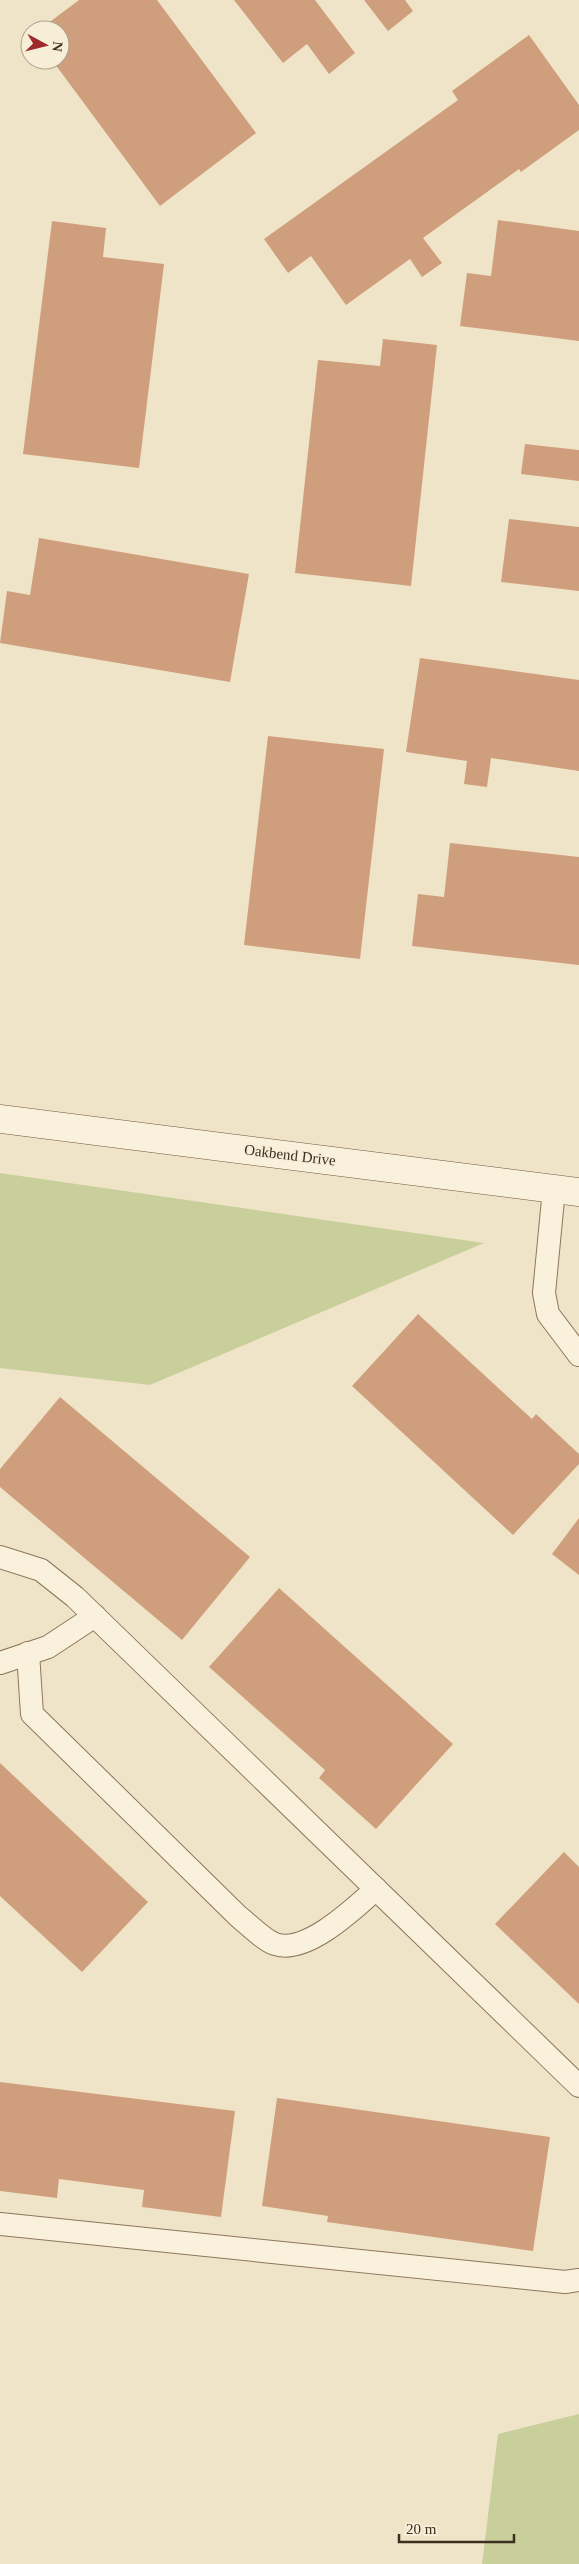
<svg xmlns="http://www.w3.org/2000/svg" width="579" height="2564" font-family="'Times New Roman',serif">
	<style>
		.green { fill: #c9cf9b }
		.building { fill: #cf9f7d }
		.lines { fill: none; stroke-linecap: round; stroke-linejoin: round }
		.lane-casing { stroke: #8d765c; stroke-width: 24 }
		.secondary-casing { stroke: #6f573f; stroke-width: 29 }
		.lane { stroke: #faf1dc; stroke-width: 22 }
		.secondary { stroke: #faf1dc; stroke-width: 28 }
		.labels { text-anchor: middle; stroke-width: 4; stroke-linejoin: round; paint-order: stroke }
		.street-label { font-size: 15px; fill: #3d2e20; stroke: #f7eed8 }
	</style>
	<rect width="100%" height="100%" fill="#f0e4c8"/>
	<g class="green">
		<path d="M 0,1173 L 484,1243 L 150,1385 L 0,1368 Z"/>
		<path d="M 579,2414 L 579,2564 L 482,2564 L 498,2434 Z"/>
	</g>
	<g class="building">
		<path d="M 79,0 L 157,0 L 256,133 L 160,206 L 52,60 L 60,60 L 60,30 L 39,30 Z"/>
		<path d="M 234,0 L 315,0 L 355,53 L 329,74 L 307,44 L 283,63 Z"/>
		<path d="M 364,0 L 405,0 L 413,11 L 388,31 Z"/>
		<path d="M 529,35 L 579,105 L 579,130 L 521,172 L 519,169 L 423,238 L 442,263 L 422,277 L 410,259 L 346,305 L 311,256 L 288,273 L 264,239 L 458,100 L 452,91 Z"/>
		<path d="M 498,220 L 579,231 L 579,341 L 460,326 L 467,273 L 491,276 Z"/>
		<path d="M 52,221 L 106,228 L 103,257 L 164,264 L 139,468 L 23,454 Z"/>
		<path d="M 383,339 L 437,345 L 411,586 L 295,573 L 318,360 L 380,366 Z"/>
		<path d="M 525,444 L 579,450 L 579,481 L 521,474 Z"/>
		<path d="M 509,519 L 579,527 L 579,591 L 501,582 Z"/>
		<path d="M 39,538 L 249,574 L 230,682 L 0,643 L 7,591 L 30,595 Z"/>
		<path d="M 420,658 L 579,680 L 579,771 L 491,758 L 487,787 L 464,784 L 467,761 L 406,752 Z"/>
		<path d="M 268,736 L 384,749 L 360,959 L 244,945 Z"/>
		<path d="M 450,843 L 579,857 L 579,965 L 412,946 L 418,894 L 444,897 Z"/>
		<path d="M 418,1314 L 532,1419 L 536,1414 L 579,1454 L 579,1464 L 513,1535 L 352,1386 Z"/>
		<path d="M 60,1397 L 250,1557 L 182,1640 L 0,1487 L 0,1469 Z"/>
		<path d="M 579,1518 L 579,1575 L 552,1554 Z"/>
		<path d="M 279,1588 L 453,1744 L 376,1829 L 319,1778 L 325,1770 L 209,1667 Z"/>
		<path d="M 0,1763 L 148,1902 L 82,1972 L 0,1896 Z"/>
		<path d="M 564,1852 L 579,1867 L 579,2004 L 495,1924 Z"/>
		<path d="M 0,2082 L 235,2111 L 221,2217 L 142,2207 L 144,2190 L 59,2179 L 57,2198 L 0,2191 Z"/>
		<path d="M 277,2098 L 550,2137 L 533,2251 L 327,2222 L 328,2216 L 262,2206 Z"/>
	</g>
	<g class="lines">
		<defs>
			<g id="lane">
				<path d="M 554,1189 L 544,1293 L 548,1314 L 579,1355"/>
				<path d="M 0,1557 L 41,1570 L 75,1597 L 579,2086"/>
				<path d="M 28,1653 L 32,1714 L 239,1917 C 248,1924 265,1941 275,1944 C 306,1955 355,1908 376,1889"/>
				<path d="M 0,1663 L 48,1647 L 95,1616"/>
				<path d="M 0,2224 L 565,2282 L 579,2280"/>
			</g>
			<path id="secondary" d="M 0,1119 L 579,1192"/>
		</defs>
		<use href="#lane" class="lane-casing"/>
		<use href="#secondary" class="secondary-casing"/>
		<use href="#lane" class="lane"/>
		<use href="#secondary" class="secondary"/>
	</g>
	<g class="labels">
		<g class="street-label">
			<text transform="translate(290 1155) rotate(7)" y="5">Oakbend Drive</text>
		</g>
	</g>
	<g transform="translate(45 45) rotate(97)"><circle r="24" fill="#f7eed8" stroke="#ada18e"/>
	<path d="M0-4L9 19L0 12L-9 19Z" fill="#9e2a2b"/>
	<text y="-8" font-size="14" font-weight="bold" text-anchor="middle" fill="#3d2e20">N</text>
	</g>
	<path d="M399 2534v8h115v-8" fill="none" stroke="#3d2e20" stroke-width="2.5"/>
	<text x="406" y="2534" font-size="15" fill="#3d2e20" stroke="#f7eed8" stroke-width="4" paint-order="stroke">20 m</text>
</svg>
